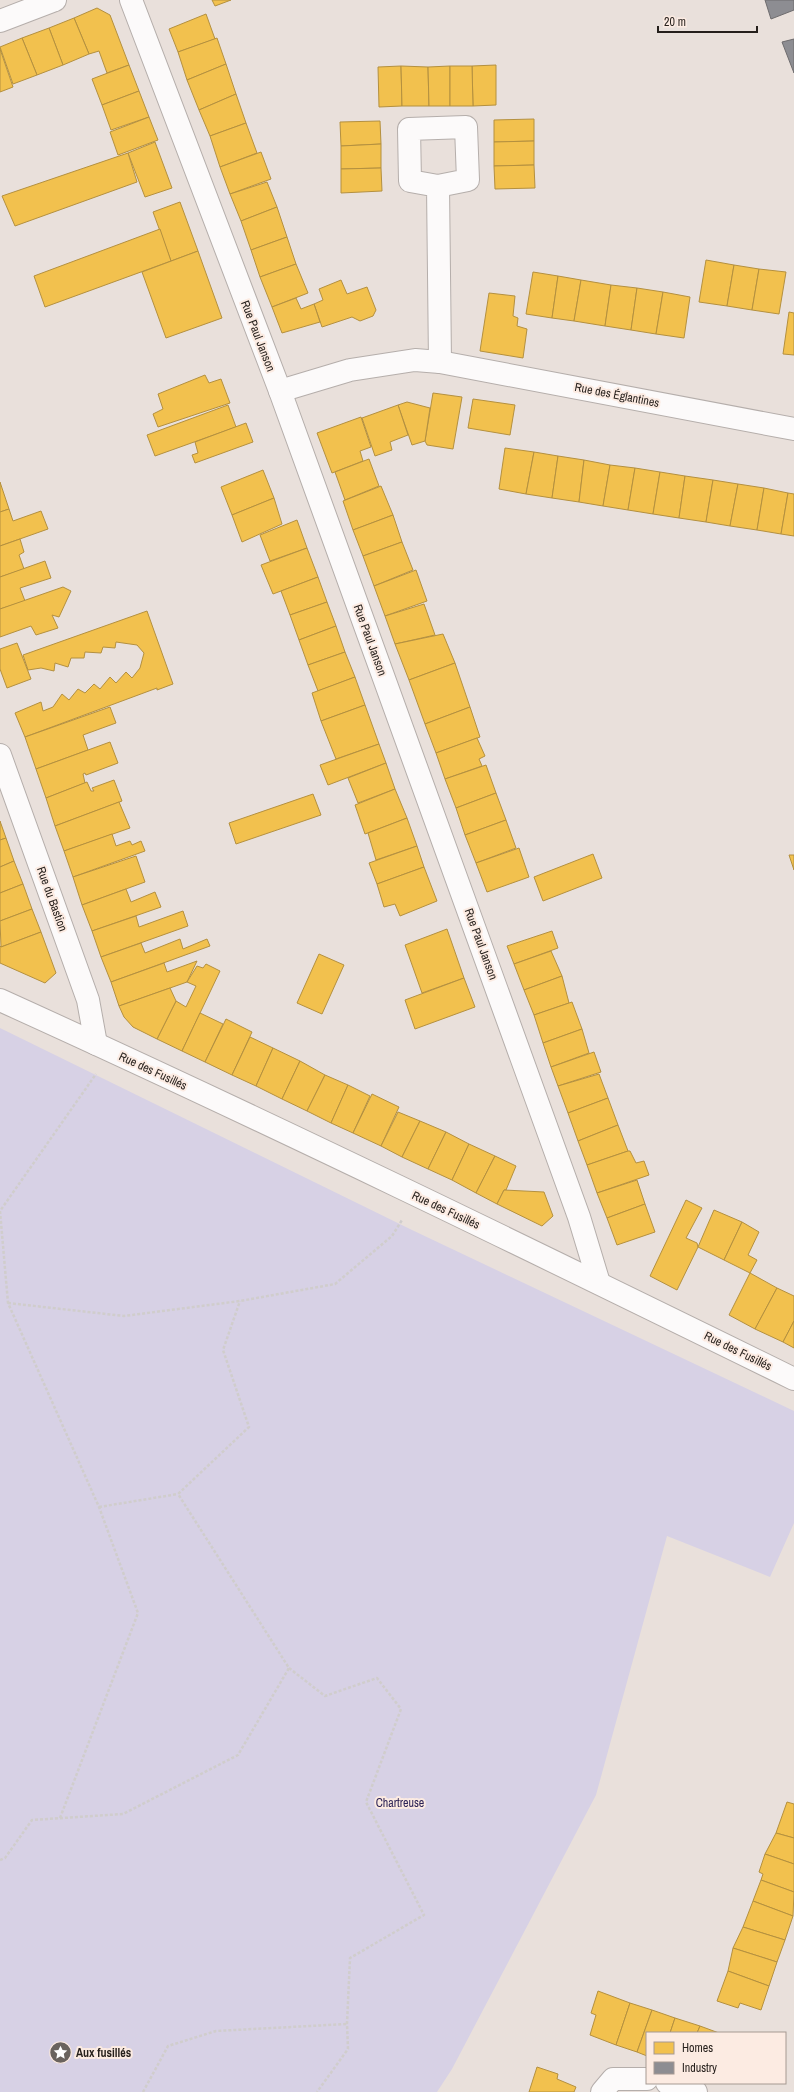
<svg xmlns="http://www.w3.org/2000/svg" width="794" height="2092" font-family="'Archivo Narrow',sans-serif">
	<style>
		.green { fill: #d7d1e5 }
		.homes { fill: #f2c14e; stroke: #b4903f }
		.industry { fill: #8d8d92; stroke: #6e6c6e }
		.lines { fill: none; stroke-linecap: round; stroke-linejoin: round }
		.street-casing { stroke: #b5aeab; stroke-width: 24 }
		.path { stroke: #d0cdcc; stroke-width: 2.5; stroke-dasharray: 3 2; stroke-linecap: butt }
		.street { stroke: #fcfafa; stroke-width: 22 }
		.labels { text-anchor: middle; stroke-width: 4; stroke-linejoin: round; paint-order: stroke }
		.street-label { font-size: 12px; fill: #251f1b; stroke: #fcebe2 }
		.park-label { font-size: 12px; fill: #2d2356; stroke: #fcebe2 }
		.poi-label { font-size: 12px; font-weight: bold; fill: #251f1b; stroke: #fcebe2; text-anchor: start }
	</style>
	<rect width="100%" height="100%" fill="#e9e0db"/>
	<path class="green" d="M 0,1028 L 412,1230 L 794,1411 L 794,1523 L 770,1577 L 667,1536 L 596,1795 L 452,2069 L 437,2092 L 0,2092 Z"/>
	<g class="homes">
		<path d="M 212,0 L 231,0 L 215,6 Z"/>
		<path d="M 97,8 L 110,15 L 129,65 L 107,73 L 99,51 L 89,54 L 74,18 Z"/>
		<path d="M 206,14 L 215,39 L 178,52 L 169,29 Z"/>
		<path d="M 74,18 L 89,54 L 63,65 L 49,28 Z"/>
		<path d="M 49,28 L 63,65 L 37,75 L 22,38 Z"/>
		<path d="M 22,38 L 37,75 L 13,84 L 0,47 Z"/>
		<path d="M 217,38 L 226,64 L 187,80 L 178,52 Z"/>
		<path d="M 0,49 L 13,87 L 0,92 Z"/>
		<path d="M 226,64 L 236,94 L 199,110 L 187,80 Z"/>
		<path d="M 129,65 L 139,91 L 102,105 L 92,79 Z"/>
		<path d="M 496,65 L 496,105 L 473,106 L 472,66 Z"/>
		<path d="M 401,66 L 402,106 L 379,107 L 378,67 Z"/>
		<path d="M 401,66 L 428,67 L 429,106 L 402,106 Z"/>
		<path d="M 450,66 L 450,106 L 429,106 L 428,67 Z"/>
		<path d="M 450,66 L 472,66 L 473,106 L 450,106 Z"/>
		<path d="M 139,91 L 149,117 L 111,130 L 102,105 Z"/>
		<path d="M 236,94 L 246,123 L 210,136 L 199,110 Z"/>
		<path d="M 149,117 L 158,140 L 118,155 L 110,132 Z"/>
		<path d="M 534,119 L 534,141 L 494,142 L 494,120 Z"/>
		<path d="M 380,121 L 381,144 L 341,146 L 340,122 Z"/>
		<path d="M 246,123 L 257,153 L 220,167 L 210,136 Z"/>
		<path d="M 534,141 L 534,165 L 494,166 L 494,142 Z"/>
		<path d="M 155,142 L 172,188 L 145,197 L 128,153 Z"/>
		<path d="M 381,144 L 381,168 L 341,169 L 341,146 Z"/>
		<path d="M 261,152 L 271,179 L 230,194 L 220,167 Z"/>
		<path d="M 128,153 L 137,182 L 15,226 L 2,196 Z"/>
		<path d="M 534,165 L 535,188 L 495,189 L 494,166 Z"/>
		<path d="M 381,168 L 382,191 L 341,193 L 341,169 Z"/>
		<path d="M 267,182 L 277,207 L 241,221 L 230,194 Z"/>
		<path d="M 180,202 L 198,251 L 171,261 L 153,212 Z"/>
		<path d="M 277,207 L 287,237 L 251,250 L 241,221 Z"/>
		<path d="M 160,229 L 171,261 L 45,307 L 34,276 Z"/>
		<path d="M 287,237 L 296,264 L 260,277 L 251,250 Z"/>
		<path d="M 198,251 L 222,318 L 166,338 L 142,272 Z"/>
		<path d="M 706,260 L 734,265 L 727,306 L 699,302 Z"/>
		<path d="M 296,264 L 308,293 L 272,307 L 260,277 Z"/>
		<path d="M 734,265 L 759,269 L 752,310 L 727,306 Z"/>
		<path d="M 759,269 L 786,272 L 779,314 L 752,310 Z"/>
		<path d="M 533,272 L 558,276 L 552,318 L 526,314 Z"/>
		<path d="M 558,276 L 581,280 L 574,321 L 552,318 Z"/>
		<path d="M 341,280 L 347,294 L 367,287 L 376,310 L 373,316 L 360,321 L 352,317 L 322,327 L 314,304 L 323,300 L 319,289 Z"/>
		<path d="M 581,280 L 611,285 L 605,326 L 574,321 Z"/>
		<path d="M 611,285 L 637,288 L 631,330 L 605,326 Z"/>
		<path d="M 637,288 L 663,292 L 656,334 L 631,330 Z"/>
		<path d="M 663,292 L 690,297 L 684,338 L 656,334 Z"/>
		<path d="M 489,293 L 515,296 L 513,316 L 518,318 L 517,326 L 527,329 L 523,358 L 480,351 Z"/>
		<path d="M 296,298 L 301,309 L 314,304 L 320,322 L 282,333 L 272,307 Z"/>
		<path d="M 789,312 L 794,313 L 794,355 L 783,354 Z"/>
		<path d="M 205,375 L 209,383 L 221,379 L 230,403 L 158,427 L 153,414 L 163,409 L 158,394 Z"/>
		<path d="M 433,393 L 462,397 L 453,449 L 427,445 L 425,441 Z"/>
		<path d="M 473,399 L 515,405 L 510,435 L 468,428 Z"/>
		<path d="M 407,402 L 430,408 L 425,441 L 412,445 L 398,405 Z"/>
		<path d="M 228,405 L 236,427 L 155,456 L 147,435 Z"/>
		<path d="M 398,405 L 408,435 L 390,442 L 392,450 L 375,456 L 362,418 Z"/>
		<path d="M 361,417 L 371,447 L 360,451 L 363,461 L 332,473 L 317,433 Z"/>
		<path d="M 246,423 L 253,442 L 195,463 L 192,455 L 198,453 L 195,442 Z"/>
		<path d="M 505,448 L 534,452 L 526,494 L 499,489 Z"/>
		<path d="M 534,452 L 558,456 L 552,498 L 526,494 Z"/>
		<path d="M 558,456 L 584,460 L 579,502 L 552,498 Z"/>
		<path d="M 369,459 L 379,486 L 345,500 L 335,472 Z"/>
		<path d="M 584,460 L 610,465 L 603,506 L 579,502 Z"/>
		<path d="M 610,465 L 635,468 L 628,510 L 603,506 Z"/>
		<path d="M 635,468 L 660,472 L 653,514 L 628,510 Z"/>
		<path d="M 263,470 L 274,498 L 232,515 L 221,487 Z"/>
		<path d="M 660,472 L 685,476 L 679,518 L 653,514 Z"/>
		<path d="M 685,476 L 713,480 L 706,522 L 679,518 Z"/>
		<path d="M 713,480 L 738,484 L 730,526 L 706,522 Z"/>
		<path d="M 0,482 L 9,509 L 0,512 Z"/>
		<path d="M 738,484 L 764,488 L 757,530 L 730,526 Z"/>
		<path d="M 381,486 L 393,515 L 353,530 L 343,501 Z"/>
		<path d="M 764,488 L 788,493 L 781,534 L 757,530 Z"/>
		<path d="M 788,493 L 794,494 L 794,536 L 781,534 Z"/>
		<path d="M 274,498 L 282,524 L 242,542 L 232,515 Z"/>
		<path d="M 9,509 L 13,521 L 41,511 L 48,529 L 0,546 L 0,512 Z"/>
		<path d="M 393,515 L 402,542 L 363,556 L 353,530 Z"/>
		<path d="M 297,520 L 307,548 L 270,561 L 260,535 Z"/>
		<path d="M 20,539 L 24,552 L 19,555 L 24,569 L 0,577 L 0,546 Z"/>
		<path d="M 402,542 L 413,570 L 374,586 L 363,556 Z"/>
		<path d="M 307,548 L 318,577 L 273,594 L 261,565 Z"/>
		<path d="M 45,561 L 51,578 L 20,588 L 25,601 L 0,609 L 0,577 Z"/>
		<path d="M 416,570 L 427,601 L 385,616 L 374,586 Z"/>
		<path d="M 318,577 L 327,602 L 290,615 L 281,591 Z"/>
		<path d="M 63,587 L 71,591 L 59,617 L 52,615 L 58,628 L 36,635 L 31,626 L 0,637 L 0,609 Z"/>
		<path d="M 327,602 L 336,626 L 299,640 L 290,615 Z"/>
		<path d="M 424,604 L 435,635 L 395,644 L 385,616 Z"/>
		<path d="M 147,611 L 173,684 L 157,690 L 157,688 L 25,737 L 15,713 L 41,702 L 43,711 L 53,707 L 62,694 L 69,700 L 78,689 L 85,693 L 94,684 L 100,689 L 110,677 L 116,683 L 126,672 L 132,678 L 140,668 L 144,653 L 137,645 L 116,642 L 115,648 L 103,647 L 101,653 L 85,652 L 84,658 L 71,658 L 68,667 L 55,663 L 54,671 L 41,668 L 28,670 L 23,655 Z"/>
		<path d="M 336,626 L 345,652 L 308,665 L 299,640 Z"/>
		<path d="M 443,634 L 455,663 L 409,680 L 395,644 Z"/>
		<path d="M 17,643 L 31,679 L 7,688 L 0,669 L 0,649 Z"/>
		<path d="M 345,652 L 355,677 L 318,691 L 308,665 Z"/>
		<path d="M 455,663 L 470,707 L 425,724 L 409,680 Z"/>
		<path d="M 355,677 L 365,705 L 321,721 L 312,693 Z"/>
		<path d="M 365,705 L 379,744 L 336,759 L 321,721 Z"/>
		<path d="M 110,707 L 116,723 L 83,735 L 88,750 L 36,769 L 25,737 Z"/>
		<path d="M 470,707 L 480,737 L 436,753 L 425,724 Z"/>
		<path d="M 477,738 L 485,756 L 479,759 L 482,766 L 445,779 L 436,753 Z"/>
		<path d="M 110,742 L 118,763 L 86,775 L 85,773 L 83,774 L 85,783 L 46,798 L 36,769 Z"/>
		<path d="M 379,744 L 386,763 L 328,785 L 320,765 Z"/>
		<path d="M 386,763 L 395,789 L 358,803 L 348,778 Z"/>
		<path d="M 486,765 L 496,793 L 456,808 L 445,779 Z"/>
		<path d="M 114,780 L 122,801 L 55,826 L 46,798 L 87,782 L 91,791 L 94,791 L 92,788 Z"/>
		<path d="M 395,789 L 407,818 L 365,834 L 355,805 Z"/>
		<path d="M 496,793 L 506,820 L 465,835 L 456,808 Z"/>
		<path d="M 313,794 L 321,815 L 236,844 L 229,823 Z"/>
		<path d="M 119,802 L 130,828 L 64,851 L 55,826 Z"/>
		<path d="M 407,818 L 417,846 L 376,860 L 368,833 Z"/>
		<path d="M 506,820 L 516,848 L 476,863 L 465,835 Z"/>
		<path d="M 0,821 L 6,838 L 0,840 Z"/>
		<path d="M 112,834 L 116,846 L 130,841 L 132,845 L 141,841 L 145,851 L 73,877 L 64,851 Z"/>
		<path d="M 6,838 L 14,861 L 0,867 L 0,840 Z"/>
		<path d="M 417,846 L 424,867 L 377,884 L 369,863 Z"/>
		<path d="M 519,848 L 529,877 L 487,892 L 476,863 Z"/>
		<path d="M 593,854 L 602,878 L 543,901 L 534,877 Z"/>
		<path d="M 789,855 L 794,855 L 794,870 Z"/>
		<path d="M 136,856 L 145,882 L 82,905 L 73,877 Z"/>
		<path d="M 14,861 L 23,884 L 0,893 L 0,867 Z"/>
		<path d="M 424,867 L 437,901 L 400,916 L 395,904 L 384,907 L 377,884 Z"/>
		<path d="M 23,884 L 32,909 L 0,921 L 0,893 Z"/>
		<path d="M 126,889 L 131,902 L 155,892 L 161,907 L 92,931 L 82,905 Z"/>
		<path d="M 32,909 L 41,932 L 1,947 L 0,921 Z"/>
		<path d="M 183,911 L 188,926 L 101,957 L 92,931 L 136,916 L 139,927 Z"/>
		<path d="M 447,929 L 464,978 L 422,993 L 405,945 Z"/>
		<path d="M 552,931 L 558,948 L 514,964 L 507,946 Z"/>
		<path d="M 41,932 L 56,973 L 45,983 L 0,963 L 0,946 L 1,947 Z"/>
		<path d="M 180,939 L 183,949 L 207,939 L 210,946 L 111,982 L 101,957 L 141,943 L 145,953 Z"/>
		<path d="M 551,951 L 562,976 L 524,990 L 514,964 Z"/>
		<path d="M 319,954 L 344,965 L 322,1014 L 297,1003 Z"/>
		<path d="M 197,961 L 187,982 L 119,1006 L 111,982 L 164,963 L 167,972 Z"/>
		<path d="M 206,964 L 220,971 L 182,1051 L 157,1039 L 176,1001 L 186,1007 L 196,986 L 187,982 L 197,966 L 203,968 Z"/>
		<path d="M 562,976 L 569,1003 L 534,1015 L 524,990 Z"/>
		<path d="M 464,978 L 475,1007 L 415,1029 L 405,1000 Z"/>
		<path d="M 170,988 L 176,1001 L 157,1039 L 133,1027 L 124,1017 L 119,1006 Z"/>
		<path d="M 572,1002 L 582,1029 L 543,1043 L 534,1015 Z"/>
		<path d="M 200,1013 L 223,1024 L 205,1062 L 182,1051 Z"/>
		<path d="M 226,1019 L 252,1032 L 232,1075 L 205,1062 Z"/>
		<path d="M 582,1029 L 589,1053 L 551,1067 L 543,1043 Z"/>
		<path d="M 250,1037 L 273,1048 L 256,1086 L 232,1075 Z"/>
		<path d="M 273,1048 L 300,1061 L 282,1099 L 256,1086 Z"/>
		<path d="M 594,1052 L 601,1072 L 558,1086 L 551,1067 Z"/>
		<path d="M 300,1061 L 325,1075 L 307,1111 L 282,1099 Z"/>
		<path d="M 599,1074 L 608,1098 L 568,1113 L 558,1086 Z"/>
		<path d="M 325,1075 L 348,1085 L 331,1123 L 307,1111 Z"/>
		<path d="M 348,1085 L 370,1096 L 353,1133 L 331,1123 Z"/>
		<path d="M 372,1094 L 399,1107 L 381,1146 L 353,1133 Z"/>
		<path d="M 608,1098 L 618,1125 L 578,1141 L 568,1113 Z"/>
		<path d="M 398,1112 L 420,1121 L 402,1157 L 381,1146 Z"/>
		<path d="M 420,1121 L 446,1132 L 428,1169 L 402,1157 Z"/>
		<path d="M 618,1125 L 628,1151 L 587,1165 L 578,1141 Z"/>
		<path d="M 446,1132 L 469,1144 L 452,1180 L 428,1169 Z"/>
		<path d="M 469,1144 L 495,1156 L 476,1193 L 452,1180 Z"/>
		<path d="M 628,1151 L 630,1151 L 636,1163 L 644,1161 L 649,1175 L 597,1193 L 587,1165 Z"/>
		<path d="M 495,1156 L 516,1166 L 506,1190 L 504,1190 L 497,1204 L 476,1193 Z"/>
		<path d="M 637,1180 L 645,1204 L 607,1218 L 597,1193 Z"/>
		<path d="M 504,1190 L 544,1192 L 553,1216 L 542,1226 L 497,1204 Z"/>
		<path d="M 686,1200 L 702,1208 L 686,1238 L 697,1243 L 698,1247 L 677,1290 L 650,1276 Z"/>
		<path d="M 645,1204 L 655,1232 L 617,1245 L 607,1218 Z"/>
		<path d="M 714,1210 L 742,1222 L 724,1260 L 698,1247 Z"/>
		<path d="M 742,1222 L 759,1232 L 748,1255 L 757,1260 L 750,1273 L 724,1260 Z"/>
		<path d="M 750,1273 L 777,1288 L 755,1329 L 729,1315 Z"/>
		<path d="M 777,1288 L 794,1296 L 794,1321 L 783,1342 L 755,1329 Z"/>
		<path d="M 794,1321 L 794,1348 L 783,1342 Z"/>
		<path d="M 787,1802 L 794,1804 L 794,1838 L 776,1833 Z"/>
		<path d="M 776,1833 L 794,1838 L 794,1864 L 765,1854 Z"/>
		<path d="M 765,1854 L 794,1864 L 794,1892 L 761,1880 L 763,1874 L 759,1872 Z"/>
		<path d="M 761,1880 L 794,1892 L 793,1916 L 753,1901 Z"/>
		<path d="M 753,1901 L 793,1916 L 785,1940 L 743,1927 Z"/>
		<path d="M 743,1927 L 785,1940 L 777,1962 L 733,1948 Z"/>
		<path d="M 733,1948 L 777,1962 L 769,1986 L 728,1971 Z"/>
		<path d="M 728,1971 L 769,1986 L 761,2010 L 740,2003 L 738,2008 L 717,2001 Z"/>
		<path d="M 598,1991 L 630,2003 L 616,2045 L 590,2035 L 596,2015 L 591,2013 Z"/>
		<path d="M 630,2003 L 652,2010 L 637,2052 L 616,2045 Z"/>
		<path d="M 652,2010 L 675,2018 L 670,2033 L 647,2033 L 647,2056 L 637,2052 Z"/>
		<path d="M 675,2018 L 700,2026 L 697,2033 L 670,2033 Z"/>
		<path d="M 700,2026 L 719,2033 L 697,2033 Z"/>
		<path d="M 537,2067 L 558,2074 L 557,2079 L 576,2087 L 574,2092 L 529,2092 Z"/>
	</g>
	<g class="industry">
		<path d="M 765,0 L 794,0 L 794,10 L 771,19 Z"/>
		<path d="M 794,39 L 794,73 L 782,42 Z"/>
	</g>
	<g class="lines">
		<defs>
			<g id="street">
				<path d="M 131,0 L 280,391 L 579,1217 L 599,1283"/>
				<path d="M 0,21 L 55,0"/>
				<path d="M 438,186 L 410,181 L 409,129 L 466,127 L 468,180 L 438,186 L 440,362"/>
				<path d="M 280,391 L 350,370 L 415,360 L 440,362 L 794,429"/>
				<path d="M 0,755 L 88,1000 L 96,1044"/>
				<path d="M 0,1000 C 267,1121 531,1250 794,1379"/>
				<path d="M 667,2083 L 696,2092"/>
				<path d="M 602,2092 L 613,2079 L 647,2079"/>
			</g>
		</defs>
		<use href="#street" class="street-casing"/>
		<g class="path">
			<path d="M 8,1303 L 124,1316 L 240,1301 L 335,1284 L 392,1236 L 402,1220"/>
			<path d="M 99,1507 L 178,1494"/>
			<path d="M 289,1668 L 325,1696 L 377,1678 L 401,1709 L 366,1802 L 424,1915 L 350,1958 L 347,2024 L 348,2049 L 317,2092"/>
			<path d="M 60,1818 L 138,1613 L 99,1507 L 8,1303 L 0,1211 L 96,1074"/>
			<path d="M 0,1860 L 5,1858 L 32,1820 L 123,1814 L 238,1755 L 289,1668 L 178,1494 L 249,1427 L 223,1350 L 240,1301"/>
			<path d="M 143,2092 L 168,2046 L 216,2031 L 347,2024"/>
		</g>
		<use href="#street" class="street"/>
	</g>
	<defs>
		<symbol id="sight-disc" viewBox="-11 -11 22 22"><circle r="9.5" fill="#6a635e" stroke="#fcebe2"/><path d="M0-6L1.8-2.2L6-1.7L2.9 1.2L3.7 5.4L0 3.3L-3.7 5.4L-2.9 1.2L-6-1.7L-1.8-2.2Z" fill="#fff"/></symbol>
	</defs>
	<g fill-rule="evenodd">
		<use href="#sight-disc" x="48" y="2040" width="25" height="25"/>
	</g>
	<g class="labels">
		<g class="street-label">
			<text transform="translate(258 336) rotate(69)" y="4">Rue Paul Janson</text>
			<text transform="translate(617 395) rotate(11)" y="4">Rue des Églantines</text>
			<text transform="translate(370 640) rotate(70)" y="4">Rue Paul Janson</text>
			<text transform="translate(52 899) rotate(70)" y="4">Rue du Bastion</text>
			<text transform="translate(481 944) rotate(70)" y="4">Rue Paul Janson</text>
			<text transform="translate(153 1071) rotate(25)" y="4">Rue des Fusillés</text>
			<text transform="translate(446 1210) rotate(25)" y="4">Rue des Fusillés</text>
			<text transform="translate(738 1351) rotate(26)" y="4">Rue des Fusillés</text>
		</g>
		<g class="park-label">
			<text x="400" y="1807">Chartreuse</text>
		</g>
		<g class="poi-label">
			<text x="76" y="2057">Aux fusillés</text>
		</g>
	</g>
	<rect x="646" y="2032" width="140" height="52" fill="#fcebe2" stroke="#a69992"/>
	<rect x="654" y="2042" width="20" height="12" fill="#f2c14e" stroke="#a69992"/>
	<text x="682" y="2052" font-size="12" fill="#251f1b">Homes</text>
	<rect x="654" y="2062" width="20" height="12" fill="#8d8d92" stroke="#a69992"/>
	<text x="682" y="2072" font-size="12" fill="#251f1b">Industry</text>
	<path d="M658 26v6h99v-6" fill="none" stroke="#251f1b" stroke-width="2"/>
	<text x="664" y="26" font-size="12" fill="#251f1b" stroke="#fcebe2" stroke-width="3" paint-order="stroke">20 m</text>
</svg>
